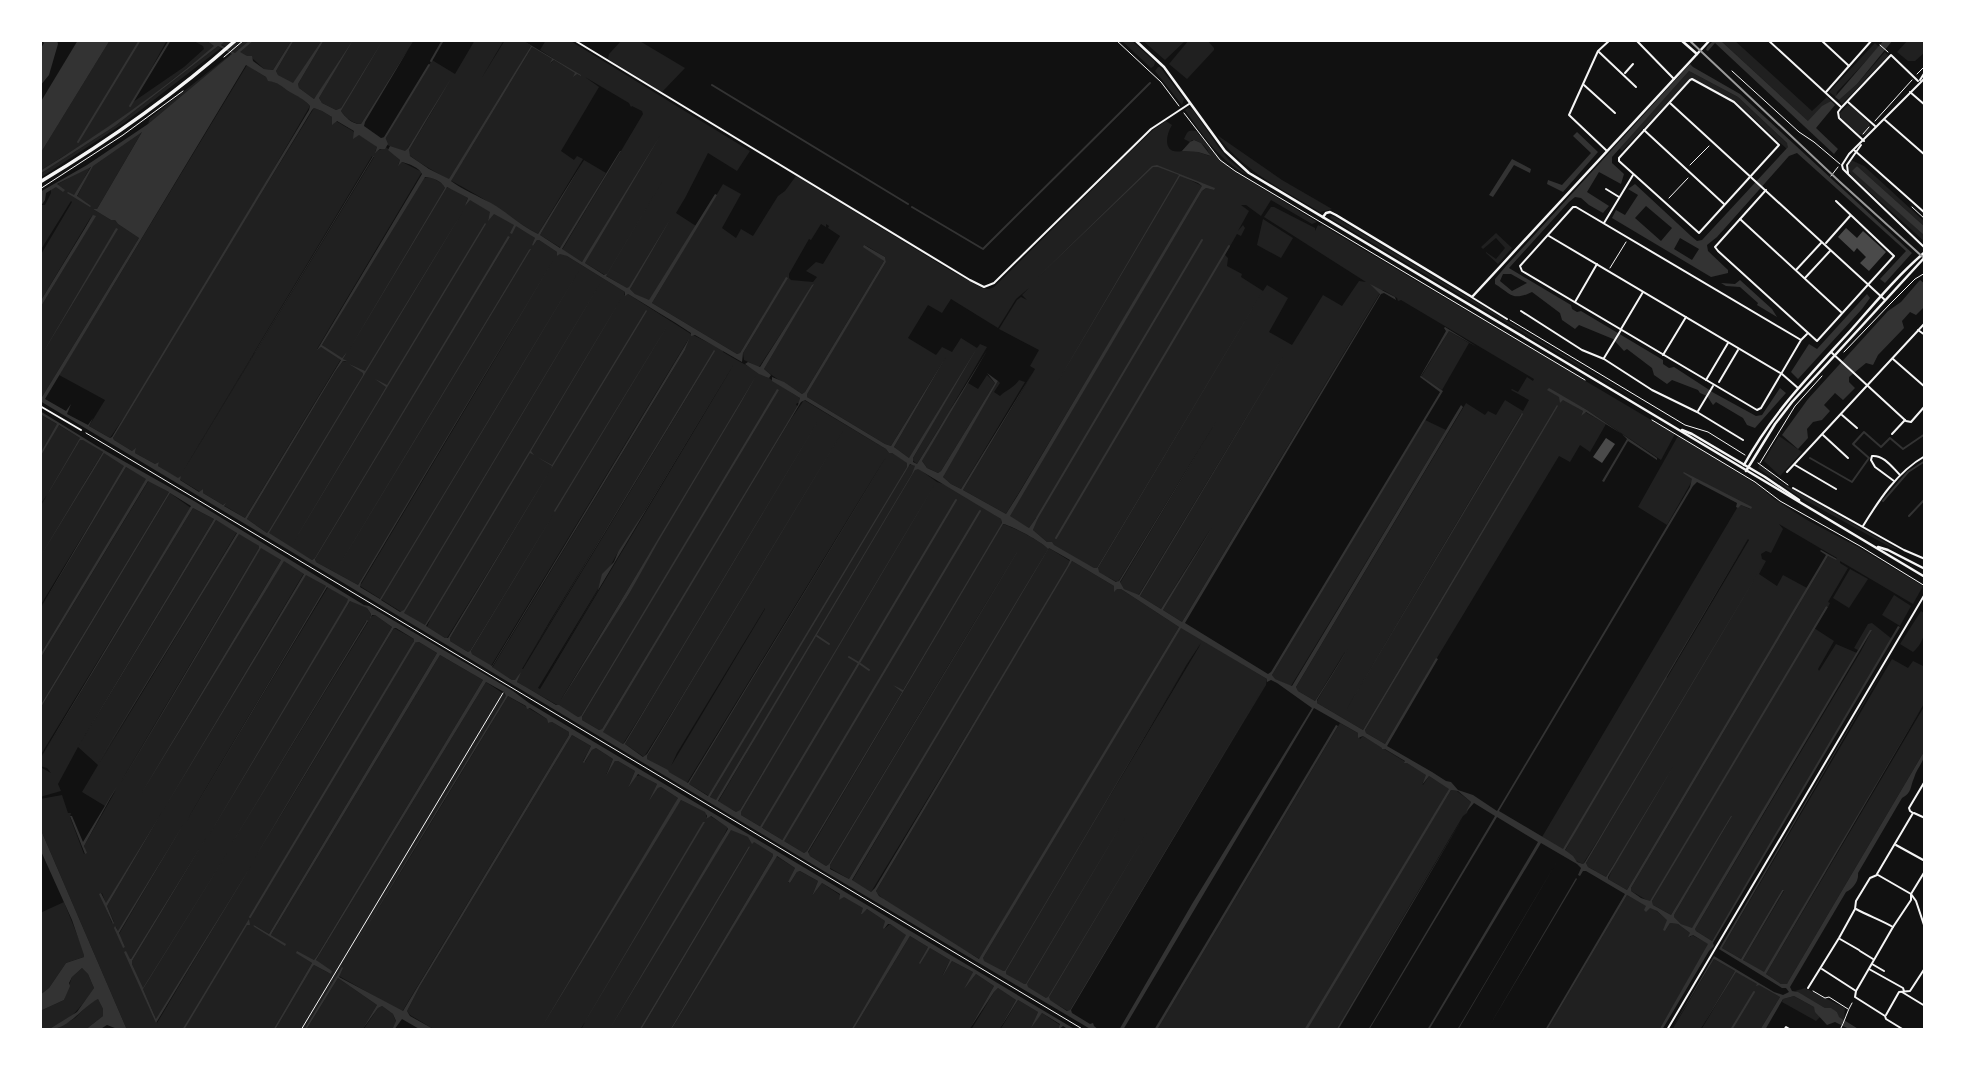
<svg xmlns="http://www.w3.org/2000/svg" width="1965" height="1070" font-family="'Asap Condensed',sans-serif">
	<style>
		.green { fill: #202020; fill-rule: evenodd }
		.water { fill: #333; fill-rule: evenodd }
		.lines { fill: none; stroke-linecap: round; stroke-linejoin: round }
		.stream { stroke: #333; stroke-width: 2 }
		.building { fill: #4a4a4a }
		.path { stroke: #f5f5f5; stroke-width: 1 }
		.service { stroke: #f5f5f5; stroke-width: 1 }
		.pedestrian { stroke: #f5f5f5; stroke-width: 2 }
		.minor { stroke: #f5f5f5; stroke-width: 2 }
		.tertiary { stroke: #f5f5f5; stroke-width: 2.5 }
		.secondary { stroke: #f5f5f5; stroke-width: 2.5 }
		.trunk { stroke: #f5f5f5; stroke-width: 3.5 }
		.tram { stroke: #9a9a9a; stroke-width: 2 }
	</style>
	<rect width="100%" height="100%" fill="#111"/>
	<g class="green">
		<path d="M 110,40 L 167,40 L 133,102 L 184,67 L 204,49 L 203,46 L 192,40 L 206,40 L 215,46 L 125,117 L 40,171 L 40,154 Z"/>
		<path d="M 226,40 L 292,40 L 273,70 L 264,69 L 252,58 L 235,53 L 221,44 Z"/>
		<path d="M 294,40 L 322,40 L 293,84 L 278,75 L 276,71 Z"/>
		<path d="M 324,40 L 414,40 L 361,124 C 353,124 345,117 341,111 L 361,76 L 341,108 L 336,110 L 322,103 L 319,98 L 331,77 L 314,99 L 299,88 L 298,84 Z"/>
		<path d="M 475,40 L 504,40 L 481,79 L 505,40 L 522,40 L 531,46 L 463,161 L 532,47 L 552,59 L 551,63 L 554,60 L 581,76 L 540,50 L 546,40 L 569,40 L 750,151 L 737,171 L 708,153 L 685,198 L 676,213 L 696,226 L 649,301 L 635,294 L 630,289 L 631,285 L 628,289 L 585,263 L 595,245 L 582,262 L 562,250 L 643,114 L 642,111 L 632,106 L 631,107 L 629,103 L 585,77 L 599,87 L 561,151 L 574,160 L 577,156 L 583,159 L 538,234 C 522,226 509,215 493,205 C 466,187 436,175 409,155 L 409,150 L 436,105 L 405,152 L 387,145 L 385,139 L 432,60 L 455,74 Z"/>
		<path d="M 622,40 L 638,40 L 685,68 L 662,92 L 608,59 L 609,54 Z"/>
		<path d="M 1121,40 L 1131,40 L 1155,62 L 1154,66 L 1151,68 Z"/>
		<path d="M 1142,40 L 1186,40 L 1165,60 Z"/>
		<path d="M 1189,40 L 1207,40 L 1214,48 L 1214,50 L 1187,79 L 1169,64 Z"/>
		<path d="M 1720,40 L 1734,40 L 1812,111 L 1827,97 L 1831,101 L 1822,107 L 1809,122 Z"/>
		<path d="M 1908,40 L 1921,40 L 1925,44 L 1924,53 L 1915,61 L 1908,61 L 1897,52 Z"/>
		<path d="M 1875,43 L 1879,47 L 1837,92 L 1836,97 L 1829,92 Z"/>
		<path d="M 218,46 L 221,48 L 124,123 L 40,178 L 40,174 L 115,126 Z"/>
		<path d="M 1885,52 L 1888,56 L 1842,104 L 1839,100 L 1857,84 Z"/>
		<path d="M 231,54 L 233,55 L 148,124 L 150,118 Z"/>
		<path d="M 247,65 L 266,77 L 268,80 C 278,82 304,98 310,106 L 230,244 L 314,108 L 322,111 L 332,117 L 333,124 L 336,121 L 368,140 L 377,147 L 375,152 L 386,147 L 400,160 L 398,165 L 402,162 L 422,172 L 317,349 L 321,347 L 332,353 L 322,345 L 422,178 L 431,177 L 443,184 L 445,188 L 442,192 L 446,187 L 452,189 L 468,198 L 466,202 L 470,199 L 491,212 L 488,220 L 493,213 L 523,229 L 536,239 L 532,245 L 533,246 L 537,240 L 539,240 L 557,252 L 557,256 L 560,253 L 567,256 L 625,292 L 624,295 L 628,294 L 691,334 L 723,350 L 723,352 C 739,362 757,370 772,380 C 781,386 790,392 800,398 L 799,403 L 797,403 L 796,405 L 798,406 L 602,729 L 599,730 L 582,720 L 582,717 L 778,390 L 777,390 L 581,716 L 578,717 L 517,682 L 519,677 L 515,680 L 512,680 L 492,668 L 685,350 L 688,340 L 491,666 L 472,654 L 471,651 L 517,574 L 470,651 L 468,652 L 450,641 L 450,638 L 522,517 L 447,638 L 445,638 L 427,627 L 430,620 L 425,626 L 422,625 L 360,586 L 519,319 L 358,585 L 316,562 L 315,558 L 312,560 L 268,534 L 270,529 L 267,533 L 247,519 L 335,372 L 343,361 L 346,362 L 343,359 L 344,356 L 342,358 L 339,358 L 341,359 L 245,518 L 203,493 L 203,489 L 200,492 L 179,479 L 181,476 L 178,479 L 158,466 L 159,462 L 155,464 L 135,453 L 136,449 L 132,451 L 114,440 L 113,438 L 129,410 L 110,438 L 89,426 L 105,400 L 59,375 ZM 372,156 L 374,157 L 182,473 ZM 508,237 L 510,237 L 347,505 ZM 715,351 L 523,669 L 522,669 L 550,621 ZM 734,364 L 540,689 L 538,688 L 598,589 L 618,552 L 622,548 ZM 651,551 L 629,594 L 560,701 Z"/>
		<path d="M 1158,67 L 1160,67 L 1184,99 L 1182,105 L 1155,71 Z"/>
		<path d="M 1689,71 L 1738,97 L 1789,145 L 1787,149 L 1735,101 L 1691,78 L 1622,151 L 1619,148 Z"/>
		<path d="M 1848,105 L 1851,106 L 1869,123 L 1871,130 L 1866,135 L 1858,134 L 1841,118 L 1840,113 Z"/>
		<path d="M 1188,108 L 1193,110 L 1219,148 L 1228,159 L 1248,175 C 1220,162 1202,134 1185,110 Z"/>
		<path d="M 1166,121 L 1172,125 C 1165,136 1163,155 1182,151 L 1190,142 L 1184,139 C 1187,132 1188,129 1196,131 L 1230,169 L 1317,222 L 1312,224 L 1271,200 L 1261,216 L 1246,205 L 1241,205 L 1249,211 L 1238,231 L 1243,225 L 1245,228 L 1241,236 L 1237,234 L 1225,255 L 1228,258 L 1227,266 L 1242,274 L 1241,277 L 1263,291 L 1267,285 L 1288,298 L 1269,332 L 1292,345 L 1323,295 L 1342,306 L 1359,281 L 1366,282 L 1264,217 L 1271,207 L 1274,207 L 1315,228 L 1315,231 L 1318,225 L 1320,226 L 1322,225 L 1675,434 L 1661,460 L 1587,410 L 1548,389 L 1548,390 L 1560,397 L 1560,403 L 1563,399 L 1583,411 L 1581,416 L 1585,412 L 1606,424 L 1590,452 L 1580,445 L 1570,462 L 1559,456 L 1385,744 L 1366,733 L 1365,730 L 1557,405 L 1363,730 L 1317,703 L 1317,701 L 1346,650 L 1315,701 L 1298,691 L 1296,687 L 1466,403 L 1485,415 L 1488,411 L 1496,415 L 1505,400 L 1523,411 L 1529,400 L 1511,390 L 1512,389 L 1518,392 L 1527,377 L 1533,381 L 1534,379 L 1401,300 L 1398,301 L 1397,298 L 1383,290 L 1379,292 L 1380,293 L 1182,622 L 1163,610 L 1211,528 L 1161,609 L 1140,596 L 1253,406 L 1138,596 L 1124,589 L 1120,583 L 1214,425 L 1118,582 L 1117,582 L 1098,572 L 1098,568 L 1209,381 L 1097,568 L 1095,569 L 1047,542 L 1033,530 L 1037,519 L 1036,518 L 1029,528 L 1009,516 L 1202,191 L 1206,188 L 1214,190 L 1214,188 L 1178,174 L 1202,186 L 1201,190 L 1006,514 L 963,490 L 1035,369 L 1030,366 L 1039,350 L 999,329 L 1017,300 L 1021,297 L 1027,300 L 1022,295 L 1029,288 L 1016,299 L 998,328 L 951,299 L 942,313 L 928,305 L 908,338 L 936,355 L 942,347 L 952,352 L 961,338 L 977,348 L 980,344 L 987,347 L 950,410 L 968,383 L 978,389 L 987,375 L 995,383 L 941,471 L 938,473 L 927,468 L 922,461 L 944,420 L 917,464 L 912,460 L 937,416 L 911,457 L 909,458 L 894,447 L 947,355 L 891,446 L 885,444 L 807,397 L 806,394 L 886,262 L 885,257 L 865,245 L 884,261 L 805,392 L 802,394 C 789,385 775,379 764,369 L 813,285 L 759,367 L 744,360 L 743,353 L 787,279 L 786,278 L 740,353 L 737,354 L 652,303 L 723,184 L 741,194 L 722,228 L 736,238 L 741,229 L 753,236 L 778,196 L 785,191 L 796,176 L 948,269 L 982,288 L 989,289 L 994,287 L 1132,150 L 1153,130 ZM 1192,140 C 1200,140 1208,148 1210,156 L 1198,152 L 1183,151 ZM 821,224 L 826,227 L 826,224 L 829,226 L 828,228 L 840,236 L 823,264 L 816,262 L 806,271 L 817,277 L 813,282 L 791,280 L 789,278 L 789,274 L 809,239 L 811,240 ZM 1522,414 L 1343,715 L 1521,414 Z"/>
		<path d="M 143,130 L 97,209 L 93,209 L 111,220 L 115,220 L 118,224 L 139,238 L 42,397 L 40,396 L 40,308 L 71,257 L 92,215 L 40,302 L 40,256 L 72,202 L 71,201 L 40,251 L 40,207 L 42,205 L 45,205 L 51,193 L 51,189 L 56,186 L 63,191 L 64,190 L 56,185 L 91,166 L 74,196 L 90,206 L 77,197 L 92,166 Z"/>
		<path d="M 1217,135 L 1282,180 L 1332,209 L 1320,212 C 1283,190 1242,170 1217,135 Z"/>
		<path d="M 584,160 L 606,173 L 561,248 L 540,235 Z"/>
		<path d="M 1851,160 L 1864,166 L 1925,222 L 1925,227 L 1857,166 L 1853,171 L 1925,236 L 1925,242 L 1852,176 C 1848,170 1847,166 1851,160 Z"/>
		<path d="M 1331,216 L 1335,217 L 1688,430 L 1330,218 Z"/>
		<path d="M 1263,219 L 1293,238 L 1281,258 L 1257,245 Z"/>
		<path d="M 1496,233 L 1512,248 L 1498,264 L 1486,253 L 1486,252 L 1496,259 L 1505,248 L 1496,238 L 1483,249 L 1481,247 Z"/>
		<path d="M 1449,331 L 1469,343 L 1442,390 L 1421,377 Z"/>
		<path d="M 1019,380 L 1025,382 L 961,489 L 951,484 L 943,477 L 945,471 L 998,381 L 1000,383 L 994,392 L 1000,396 C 1006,390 1014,388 1019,380 Z"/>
		<path d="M 804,400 L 886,449 L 889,453 L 892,453 L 908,463 L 908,466 L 912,464 L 937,482 L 949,486 L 1001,519 L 1002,524 C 1010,525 1044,543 1048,549 L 1026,586 L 1049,548 L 1070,561 L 1069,563 L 1072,561 L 1114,586 L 1115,591 L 1117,588 L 1121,589 L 1179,627 L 980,959 C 961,948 882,905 876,891 L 1058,584 L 871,892 L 852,881 L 983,658 L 849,879 L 830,868 L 830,865 L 1007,568 L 829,864 L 826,866 L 810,856 L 808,853 L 984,555 L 903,690 L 899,689 L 902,692 L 807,851 L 804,853 L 741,815 L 741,812 L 820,677 L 740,810 L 736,812 L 718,802 L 753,742 L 716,801 L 710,797 L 811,626 L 709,796 L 689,784 L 887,455 L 687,783 L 647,759 L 647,756 L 704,661 L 644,757 L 625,744 L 667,673 L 623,744 L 602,732 L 789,422 ZM 765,608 L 765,609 L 671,766 L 677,753 Z"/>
		<path d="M 40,414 L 80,438 L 80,440 L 83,439 L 103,452 L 81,488 L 104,452 L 125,466 L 40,606 L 40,507 L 49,492 L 40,505 Z"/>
		<path d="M 1425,420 L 1446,430 L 1291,686 L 1274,679 L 1272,675 Z"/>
		<path d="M 1678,436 L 1759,486 L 1774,499 L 1807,520 L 1858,547 L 1923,586 L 1913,604 L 1840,561 L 1840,563 L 1848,568 L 1828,602 L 1830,603 L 1828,607 L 1826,606 L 1650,902 L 1631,891 L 1631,888 L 1828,556 L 1836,560 L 1837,558 L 1779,524 L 1783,529 L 1771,553 L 1766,551 L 1761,554 L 1762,559 L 1766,561 L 1759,574 L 1777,586 L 1783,575 L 1807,588 L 1627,890 L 1608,879 L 1618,857 L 1606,877 L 1588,867 L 1586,863 L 1628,792 L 1583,864 L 1576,861 L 1565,851 L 1578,826 L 1563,850 L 1542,837 L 1737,508 L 1741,505 L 1750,509 L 1751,508 L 1684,472 L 1684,473 L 1692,479 L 1692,481 L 1667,525 L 1638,507 ZM 1748,539 L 1749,540 L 1667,678 L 1666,677 Z"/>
		<path d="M 1779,436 L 1802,452 L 1780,476 L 1764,461 Z"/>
		<path d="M 1760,465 L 1772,474 L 1778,481 L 1901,551 L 1890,547 L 1801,498 L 1758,468 Z"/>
		<path d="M 126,467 L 147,479 L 40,655 L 40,609 Z"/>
		<path d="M 149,480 L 169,492 L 40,706 L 40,659 Z"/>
		<path d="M 170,493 L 191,508 L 40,756 L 40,709 Z"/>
		<path d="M 193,508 L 214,519 L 78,747 L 216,520 L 237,532 L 99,764 L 239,533 L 259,546 L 259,548 L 120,783 L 261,547 L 281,560 L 172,742 L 284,560 L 304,573 L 197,754 L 306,574 L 326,586 L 187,820 L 328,587 L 349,599 L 334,626 L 351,600 L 367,608 L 371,614 L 370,617 L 375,615 L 392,627 L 277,822 L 394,628 L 414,639 L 415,643 L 419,642 L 437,653 L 272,929 L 269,934 L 254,925 L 253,926 L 285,944 L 271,935 L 272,933 L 440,655 L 483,680 L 317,956 L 314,960 L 297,952 L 297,953 L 312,963 L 273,1030 L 127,1030 L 40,828 L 40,799 L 62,795 L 68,813 L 71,813 L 70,817 L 84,854 L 86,853 L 84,846 L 116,790 L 105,806 L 82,792 L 98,765 L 78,747 L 58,784 L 61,791 L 40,797 L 40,767 L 51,773 L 47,768 L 40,766 L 40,759 ZM 366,621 L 368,622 L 277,770 ZM 162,812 L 107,906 L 114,922 L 112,923 L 100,894 L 102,893 L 106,904 ZM 175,838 L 119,934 L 125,947 L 123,947 L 115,928 L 116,927 L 118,932 ZM 203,843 L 132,961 L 132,964 L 156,1019 L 157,1020 L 236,890 L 157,1023 L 125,952 L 126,952 L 130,960 L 131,959 Z"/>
		<path d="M 1850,569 L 1868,579 L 1849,608 L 1833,598 Z"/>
		<path d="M 1894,595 L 1911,606 L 1900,626 L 1882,615 Z"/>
		<path d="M 1921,611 L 1925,614 C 1925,629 1926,641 1913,652 L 1900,644 Z"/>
		<path d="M 1872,623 L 1892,639 L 1712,941 L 1696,931 L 1695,929 L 1861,651 L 1872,630 L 1858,650 L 1854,648 L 1868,624 Z"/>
		<path d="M 1181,627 L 1267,679 L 1266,685 L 1070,1010 L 1068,1011 L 983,961 L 983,958 ZM 1201,643 L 1199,647 L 1104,806 L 1187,664 Z"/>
		<path d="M 1814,628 L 1834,641 L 1818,669 L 1819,671 L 1836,644 L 1857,653 L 1692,929 L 1681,924 L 1674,917 L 1674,915 L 1732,816 L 1671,915 L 1653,905 L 1652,901 Z"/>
		<path d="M 1892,659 L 1908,668 L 1913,661 L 1925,667 L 1925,702 L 1764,973 L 1743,960 L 1784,891 L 1782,890 L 1741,959 L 1722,948 Z"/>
		<path d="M 486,682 L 507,696 L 375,915 L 508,696 L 547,719 L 548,723 L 552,722 L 569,732 L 569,735 L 402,1012 L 339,976 L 343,968 L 304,1030 L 275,1030 L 313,966 L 314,965 L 329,973 L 316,960 Z"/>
		<path d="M 1925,705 L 1925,750 L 1788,982 L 1787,984 L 1781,984 L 1766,974 Z"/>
		<path d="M 1340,723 L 1358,733 L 1360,739 L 1363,736 L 1427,775 L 1422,784 L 1423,785 L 1429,776 L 1450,789 L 1387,893 L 1451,790 L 1457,791 L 1471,802 L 1467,813 L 1463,816 L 1336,1030 L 1157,1030 Z"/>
		<path d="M 572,735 L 591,746 L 583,761 L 585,762 L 592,750 L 596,748 L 613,759 L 606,775 L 615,761 L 618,761 L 635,771 L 628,788 L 636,776 L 641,775 L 657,784 L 651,798 L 658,788 L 661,787 L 678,798 L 672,813 L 681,800 L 706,812 L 706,819 L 710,816 L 728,827 L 718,848 L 731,829 L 748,837 L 773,854 L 773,856 L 670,1030 L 641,1030 L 750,847 L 749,846 L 639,1030 L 581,1030 L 585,1022 L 580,1030 L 435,1030 L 410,1015 L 407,1011 L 420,986 Z"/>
		<path d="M 776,856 L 795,868 L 788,883 L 790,883 L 797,872 L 800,871 L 818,881 L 812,896 L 822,883 L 840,895 L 839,900 L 844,896 L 864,908 L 861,913 L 867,909 L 885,921 L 884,929 L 890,924 L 907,935 L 851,1030 L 671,1030 Z"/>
		<path d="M 1627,895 L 1655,910 L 1668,920 L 1665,931 L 1670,923 L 1678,924 L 1690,933 L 1690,937 L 1692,935 L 1709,944 L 1659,1030 L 1547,1030 Z"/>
		<path d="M 64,902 L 84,952 L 84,957 L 66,963 L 49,988 L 40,995 L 40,913 Z"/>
		<path d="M 910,936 L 928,947 L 919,963 L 930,948 L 950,960 L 942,976 L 952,961 L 973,972 L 967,985 L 976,974 L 994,986 L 969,1030 L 853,1030 Z"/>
		<path d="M 1714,959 L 1735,971 L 1700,1030 L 1672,1030 Z"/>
		<path d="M 82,968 L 88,974 L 94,988 C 82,1006 65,1030 40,1030 L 40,1011 L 64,1000 L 72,977 Z"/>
		<path d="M 1736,971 L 1780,997 L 1760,1030 L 1701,1030 Z"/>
		<path d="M 338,978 L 377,1005 L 362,1030 L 306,1030 Z"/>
		<path d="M 998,988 L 1016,1000 L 999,1030 L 971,1030 L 994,992 Z"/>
		<path d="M 1805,988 L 1845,1008 L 1844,1020 L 1838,1017 L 1837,1012 L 1825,1008 L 1795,991 Z"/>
		<path d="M 1794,996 L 1814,1007 L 1820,1017 L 1816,1021 L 1782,1002 L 1783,999 Z"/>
		<path d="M 98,999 L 103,1009 L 103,1016 L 85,1030 L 54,1030 L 75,1018 L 91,1002 Z"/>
		<path d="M 1018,1000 L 1038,1012 L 1034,1022 L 1042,1013 L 1060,1025 L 1058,1030 L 1000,1030 Z"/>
		<path d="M 382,1006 L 393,1014 L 396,1022 L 392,1030 L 363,1030 L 378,1008 Z"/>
	</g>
	<g class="water">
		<path d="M 42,40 L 57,40 L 58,44 L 49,75 L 40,86 L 40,50 L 44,43 Z"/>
		<path d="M 78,40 L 110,40 L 40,154 L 40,103 Z"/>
		<path d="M 206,40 L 226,40 L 221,45 L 235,53 L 250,40 L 254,40 L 240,52 L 247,56 L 252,56 L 253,61 L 264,69 L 273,70 L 292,40 L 294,40 L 276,71 L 278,75 L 293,83 L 322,40 L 324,40 L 298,84 L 299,88 L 314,99 L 353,40 L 319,98 L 322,103 L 336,110 L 341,108 L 383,40 L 341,111 C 345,117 353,125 361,124 L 409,48 L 365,122 L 364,126 L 381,138 L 385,137 L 388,144 L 385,149 L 380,149 L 375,153 L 377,147 L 359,135 L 353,139 L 354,131 L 337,121 L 332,125 L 332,117 L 322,111 L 314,108 L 312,110 L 113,438 L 114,440 L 132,451 L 136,448 L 135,453 L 155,464 L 159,462 L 158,466 L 178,478 L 181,476 L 180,480 L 199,492 L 203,489 L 203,493 L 223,505 L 226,503 L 224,506 L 245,518 L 341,360 L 321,347 L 317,350 L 422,174 C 419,167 409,164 402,162 L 398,166 L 400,160 L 388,150 L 390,146 L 405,151 L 408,148 L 452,77 L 409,150 L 410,156 L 429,169 L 449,179 L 531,46 L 522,40 L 581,75 L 581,76 L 577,74 L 573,77 L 575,73 L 554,60 L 550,63 L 552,59 L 532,47 L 451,181 C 463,190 478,196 491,203 C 508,213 521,226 538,234 L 584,160 L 540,235 L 560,248 L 620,151 L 621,151 L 562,249 L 582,262 L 660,136 L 585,263 L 604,275 L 607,274 L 663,180 L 606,276 L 627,288 L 629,287 L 671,218 L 630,289 L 635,294 L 649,300 L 715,194 L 717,195 L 652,303 L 737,354 L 740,353 L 786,277 L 788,278 L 743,353 L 742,362 L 695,335 L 691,336 L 691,333 C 670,319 649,307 628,294 L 625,296 L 625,292 L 567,256 L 560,254 L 557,256 L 557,252 L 539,240 L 537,240 L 533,246 L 532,245 L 535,238 L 516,226 L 512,234 L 510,233 L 514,225 L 494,214 L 488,221 L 490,212 L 470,200 L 465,206 L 468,198 L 447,187 L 349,350 L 445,188 C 442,181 432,177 425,177 L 322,345 L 342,358 L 347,352 L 343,359 L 347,361 L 343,361 L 335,372 L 247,519 L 267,533 L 270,529 L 363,375 L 363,373 L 349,364 L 365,371 L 463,211 L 269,533 L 312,560 L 315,558 L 508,236 L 510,237 L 315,559 L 316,562 L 358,585 L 554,259 L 361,583 L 360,587 L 380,599 L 580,269 L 381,600 L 400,612 L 404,610 L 601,282 L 404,613 L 425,625 L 621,299 L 531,451 L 534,455 L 530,453 L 426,626 L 445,638 L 448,638 L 549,472 L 450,638 L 450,641 L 468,652 L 470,651 L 553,515 L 471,651 L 472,654 L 492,666 L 689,339 L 685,350 L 492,667 L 512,680 L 515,680 L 521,672 L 517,682 C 531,690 543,697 556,705 L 559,705 L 578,717 L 581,716 L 777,389 L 779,390 L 582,717 L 582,720 L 599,730 L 602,729 L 798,405 L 800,398 L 772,381 L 772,377 L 784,382 L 802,394 L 805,392 L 884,261 L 863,247 L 864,245 L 885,257 L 886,262 L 807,394 L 807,397 L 885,444 L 891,446 L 947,355 L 894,447 L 909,458 L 977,348 L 913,458 L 913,462 L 917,464 L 988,349 L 922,461 L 927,468 L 938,473 L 941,471 L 995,383 L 987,373 L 998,381 L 943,477 L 951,484 L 961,489 L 1033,372 L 963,490 L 1006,514 L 1018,495 L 1202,186 L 1198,183 L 1180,176 L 1057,383 L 1179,175 L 1158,167 L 1153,167 L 1038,277 L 1152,166 L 1157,165 L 1215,188 L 1214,190 L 1206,188 L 1202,191 L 1010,516 L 1029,528 L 1036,518 L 1038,518 L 1033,530 L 1047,542 L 1052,542 L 1054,545 L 1094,568 L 1097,568 L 1264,289 L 1098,568 L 1099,572 L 1116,582 L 1119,581 L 1216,422 L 1120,582 L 1124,589 L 1139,595 L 1284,355 L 1140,596 L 1161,609 L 1212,528 L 1163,610 L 1182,622 L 1380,294 L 1370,284 L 1395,297 L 1396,300 L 1384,293 L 1381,294 L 1185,623 L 1268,674 L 1271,672 L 1440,392 L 1420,377 L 1446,331 L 1444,328 L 1445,327 L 1477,347 L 1449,331 L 1421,376 L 1443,391 L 1272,675 L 1275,679 L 1292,686 L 1461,405 L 1463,407 L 1296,687 L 1298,691 L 1315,701 L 1348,649 L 1317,700 L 1317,703 L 1363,730 L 1557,405 L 1558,406 L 1365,730 L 1366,733 L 1385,744 L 1436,658 L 1438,659 L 1387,746 L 1432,772 L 1446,781 L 1451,782 L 1458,790 L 1473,795 L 1497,811 L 1690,487 L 1692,479 L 1683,473 L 1684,472 L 1752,507 L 1751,509 L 1741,505 L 1738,508 L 1736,507 L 1737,503 L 1697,482 L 1693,486 L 1499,811 L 1563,849 L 1748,539 L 1565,850 L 1573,856 L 1577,862 L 1583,864 L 1585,862 L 1761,568 L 1586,863 L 1588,867 L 1606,877 L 1673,767 L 1608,877 L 1608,879 L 1627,890 L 1826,555 L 1820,551 L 1821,550 L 1837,559 L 1836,560 L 1828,556 L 1631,888 L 1631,891 L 1641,898 L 1650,901 L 1826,606 L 1828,607 L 1652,901 L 1653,905 L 1671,915 L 1731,816 L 1732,816 L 1674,915 L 1674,917 L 1681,924 L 1692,928 L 1870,630 L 1872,630 L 1695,929 L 1696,931 L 1712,941 L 1898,626 L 1900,627 L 1713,943 L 1714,946 L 1709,951 L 1662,1030 L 1659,1030 L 1708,944 L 1693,935 L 1688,937 L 1690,933 L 1678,924 L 1670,923 L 1665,931 L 1663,930 L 1667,920 L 1657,911 L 1650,908 L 1646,912 L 1644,910 L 1646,906 L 1627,895 L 1547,1030 L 1545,1030 L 1625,894 L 1586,871 L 1583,871 L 1580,876 L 1578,875 L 1581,868 L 1577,864 L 1541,843 L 1429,1030 L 1427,1030 L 1538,842 L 1497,817 L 1369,1030 L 1368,1030 L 1495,816 L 1474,803 L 1466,812 L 1471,802 L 1458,791 L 1451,790 L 1307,1030 L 1304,1030 L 1449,789 L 1429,776 L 1422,785 L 1426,775 L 1407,763 L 1404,763 L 1405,761 L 1385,749 L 1382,749 L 1382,748 L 1363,736 L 1358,738 L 1358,733 L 1314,708 L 1123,1030 L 1119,1030 L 1192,904 L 1312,708 L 1277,683 L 1271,680 L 1267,682 L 1267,679 L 1181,628 L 983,958 L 984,961 L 1003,971 L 1005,971 L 1200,643 L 1006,971 L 1006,974 L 1024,984 L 1026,984 L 1126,817 L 1027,984 L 1028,987 L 1046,998 L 1048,997 L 1148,831 L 1049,997 L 1050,1000 L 1067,1011 L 1070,1010 L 1265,685 L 1071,1010 L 1072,1013 L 1090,1024 L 1093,1023 L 1289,695 L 1093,1023 L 1094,1026 L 1099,1030 L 1092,1030 L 817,867 L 40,401 L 40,396 L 42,397 L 139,238 L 118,224 L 115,220 L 111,220 L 93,209 L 97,209 L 142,132 L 93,166 L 77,196 L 91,206 L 90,207 L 67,193 L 68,192 L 74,195 L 91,167 L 57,184 L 65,190 L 63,192 L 56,187 L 46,193 L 45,200 L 40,207 L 42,197 L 40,197 L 40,192 L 87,165 L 148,124 L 232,54 L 218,46 L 115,126 L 40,174 L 40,171 C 101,133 159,93 214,46 ZM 246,65 L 266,77 L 268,81 C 278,82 282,87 290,92 C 297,96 304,99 310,106 L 309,110 L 112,437 L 110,438 L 89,426 L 93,418 L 88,425 L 67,414 L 71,404 L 66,411 L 45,399 ZM 805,400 L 886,449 L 889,453 L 892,453 L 907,463 L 907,467 L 708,796 L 689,784 L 887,456 L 688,783 L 669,772 L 668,770 L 866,442 L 668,770 L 647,759 L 647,756 L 844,429 L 647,754 L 643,757 L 625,744 L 821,416 L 625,742 L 623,744 L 603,732 L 801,402 ZM 910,464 L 915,466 L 912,474 L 716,800 L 710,797 ZM 918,469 L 1001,519 L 1002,523 L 903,690 L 893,685 L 902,692 L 807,851 L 804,853 L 741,815 L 741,812 L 935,484 L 740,810 L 736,812 L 718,801 L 915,470 ZM 1003,524 C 1011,525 1044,543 1048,549 L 849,879 L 830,869 L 830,865 L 1025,539 L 829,864 L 826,866 L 810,856 L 808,852 ZM 1049,548 L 1070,560 L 1068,565 L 875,888 L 871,892 L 852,880 ZM 1072,561 L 1114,586 L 1114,592 L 1117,589 L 1121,589 L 1179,627 L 979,959 L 879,896 L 876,891 Z"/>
		<path d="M 1714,40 L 1720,40 L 1808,121 L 1822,106 L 1831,101 L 1835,105 L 1816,128 L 1838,149 L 1834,154 L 1715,43 L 1708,51 L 1706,50 L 1707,47 Z"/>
		<path d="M 1884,40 L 1893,40 L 1857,84 L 1839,100 L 1835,97 Z"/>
		<path d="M 1690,64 L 1693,67 L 1740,94 L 1912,253 L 1885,283 L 1880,279 L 1906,251 L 1797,153 L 1789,156 L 1717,237 L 1707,245 L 1708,251 L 1728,270 L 1728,273 L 1711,277 L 1612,218 L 1616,210 L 1625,215 L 1638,195 L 1628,189 L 1635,184 L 1691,236 L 1697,241 L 1702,240 L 1788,147 L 1787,143 L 1738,97 L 1689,71 L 1612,157 L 1612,163 L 1624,174 L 1621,184 L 1599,172 L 1587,192 L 1609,206 L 1603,213 L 1589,205 L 1581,198 L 1575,197 L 1569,202 L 1509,268 L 1571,305 L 1572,309 L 1577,312 L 1581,311 L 1663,360 L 1663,364 L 1669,368 L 1674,367 L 1714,393 L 1756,416 L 1762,415 L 1780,388 L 1786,393 L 1755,428 L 1747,425 L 1743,418 L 1716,402 L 1713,405 L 1707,396 L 1700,393 L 1698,390 L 1672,380 L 1667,384 L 1654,375 L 1652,368 L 1627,349 L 1624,351 L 1613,339 L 1579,325 L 1575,329 L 1562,320 L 1560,313 L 1532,292 C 1513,301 1512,295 1495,284 L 1495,279 L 1506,266 ZM 1646,206 L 1672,228 L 1661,241 L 1635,218 ZM 1680,238 L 1699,249 L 1692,260 L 1674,249 ZM 1503,274 L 1511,274 L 1527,283 L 1512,291 L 1500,281 Z"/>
		<path d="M 1577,132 L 1598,152 L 1563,192 L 1547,184 L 1548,180 L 1562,185 L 1591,153 L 1573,136 Z"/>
		<path d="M 1194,140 L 1201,143 L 1211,156 L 1198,152 L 1182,151 L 1190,142 Z"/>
		<path d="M 373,156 L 374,156 L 182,473 Z"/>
		<path d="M 1512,159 L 1531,169 L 1530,173 L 1514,165 L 1493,197 L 1489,195 Z"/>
		<path d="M 1857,166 L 1925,227 L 1925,236 L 1852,171 Z"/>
		<path d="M 93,215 L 96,216 L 40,308 L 40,302 Z"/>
		<path d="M 485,223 L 486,224 L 293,543 L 386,387 L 375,379 L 387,385 Z"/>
		<path d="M 116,228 L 118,229 L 41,356 Z"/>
		<path d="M 530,249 L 531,249 L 337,569 L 529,250 Z"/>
		<path d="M 1740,280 L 1772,309 L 1777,317 L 1757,305 L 1758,303 L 1740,287 L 1726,286 L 1721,283 L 1735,284 Z"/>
		<path d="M 1920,280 L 1925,284 L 1925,306 L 1916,315 L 1910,312 L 1902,321 L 1904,328 L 1878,355 L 1873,365 L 1866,363 L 1849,377 L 1849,382 L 1855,388 L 1843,400 L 1835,393 L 1824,405 L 1830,411 L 1822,420 L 1813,422 L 1807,429 L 1808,438 L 1798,449 L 1782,435 L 1808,399 L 1888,311 L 1901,302 Z"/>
		<path d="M 814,284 L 764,369 L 771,375 L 769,378 L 759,374 L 745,364 L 748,362 L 760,367 L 812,285 Z"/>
		<path d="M 1867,294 L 1870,298 L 1862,309 L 1798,379 L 1791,372 L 1809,344 L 1817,349 Z"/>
		<path d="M 646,310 L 647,311 L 551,469 L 552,466 L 537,457 L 552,465 Z"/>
		<path d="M 669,323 L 555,512 L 554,511 Z"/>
		<path d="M 714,350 L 715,351 L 522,669 Z"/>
		<path d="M 734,363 L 539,689 L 598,590 L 602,574 L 614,562 L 618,552 L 646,509 Z"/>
		<path d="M 756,376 L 739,406 L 658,542 L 629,594 L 560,702 Z"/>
		<path d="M 1549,388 L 1587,410 L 1657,458 L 1657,460 L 1628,441 L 1604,482 L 1602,481 L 1627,439 L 1622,434 L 1586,412 L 1581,416 L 1583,411 L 1563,400 L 1560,403 L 1559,397 L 1547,390 Z"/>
		<path d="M 40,411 L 97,446 L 194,501 L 364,605 L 369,606 L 513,691 L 529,703 L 1076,1030 L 1069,1030 L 1063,1026 L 1058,1030 L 1060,1024 L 1042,1013 L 1031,1028 L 1038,1012 L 1018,1000 L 999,1030 L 1016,1000 L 998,988 L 994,992 L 969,1030 L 994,986 L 976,974 L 964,989 L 973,972 L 952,961 L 942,977 L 950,960 L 930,948 L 920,964 L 919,963 L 928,947 L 910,936 L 853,1030 L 851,1030 L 906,935 L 890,924 L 888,924 L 884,929 L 883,928 L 885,921 L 867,909 L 862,914 L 861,914 L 863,908 L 844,897 L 839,900 L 840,894 L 822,883 L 812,896 L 818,881 L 800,871 L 797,872 L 790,883 L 788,882 L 795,868 L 777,856 L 671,1030 L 670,1030 L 773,856 L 773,854 L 754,842 L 752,844 L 748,837 L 731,830 L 609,1030 L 728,829 L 727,827 L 711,816 L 706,819 L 707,816 L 705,812 L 681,800 L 540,1030 L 678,798 L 661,787 L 658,788 L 649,801 L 657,784 L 638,774 L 628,788 L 635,771 L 618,761 L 615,761 L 606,776 L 613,759 L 596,748 L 592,750 L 584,763 L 583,762 L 591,746 L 572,735 L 420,986 L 407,1011 L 410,1016 L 435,1030 L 421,1030 L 402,1019 L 394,1030 L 392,1030 L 396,1021 L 393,1014 L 382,1006 L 378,1008 L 362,1030 L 377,1005 L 338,978 L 306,1030 L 304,1030 L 342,967 L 343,968 L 339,977 L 403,1011 L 569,735 L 569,732 L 552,722 L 548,723 L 547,719 L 530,708 L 527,709 L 526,706 L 508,696 L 344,964 L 506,696 L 504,692 L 486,682 L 316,960 L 332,971 L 331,974 L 314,965 L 313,966 L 275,1030 L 273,1030 L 312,963 L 296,953 L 297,951 L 314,960 L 317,956 L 483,680 L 440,655 L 272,933 L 271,935 L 286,944 L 285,946 L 253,926 L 254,925 L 269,934 L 272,929 L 437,653 L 419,642 L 414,643 L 414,639 L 396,628 L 394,628 L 253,861 L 392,627 L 375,615 L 372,615 L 370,619 L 371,614 L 367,608 L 350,601 L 209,835 L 347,602 L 348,599 L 327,587 L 187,821 L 326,586 L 306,575 L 164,809 L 304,574 L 284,561 L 141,794 L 281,560 L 261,548 L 121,783 L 259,548 L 259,546 L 239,534 L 98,763 L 237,533 L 216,520 L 78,747 L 214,519 L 193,508 L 40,759 L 191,506 L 170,493 L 40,709 L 40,706 L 169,492 L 148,481 L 40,659 L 40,655 L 146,479 L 126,467 L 40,609 L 124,466 L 104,453 L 40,557 L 103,452 L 83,440 L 80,440 L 40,507 L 80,438 L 59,425 L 40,457 L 40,454 L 57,424 L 40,414 Z"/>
		<path d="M 1522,413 L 1523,414 L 1343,715 Z"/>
		<path d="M 367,620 L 368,621 L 229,848 Z"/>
		<path d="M 1896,648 L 1722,948 L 1741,959 L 1782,890 L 1784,890 L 1743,960 L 1764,972 L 1925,702 L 1766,974 L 1781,984 L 1787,984 L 1788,982 L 1925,750 C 1925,762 1917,767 1914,778 C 1910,787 1912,793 1902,798 L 1858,873 C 1859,881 1853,889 1846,892 L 1790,987 L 1792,991 L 1798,992 L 1825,1008 L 1831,1008 L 1837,1012 L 1839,1017 L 1860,1030 L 1851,1030 L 1835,1022 L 1827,1025 L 1815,1012 L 1814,1007 L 1794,996 L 1783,999 L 1765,1030 L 1760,1030 L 1780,997 L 1759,985 L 1756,986 L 1757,984 L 1736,972 L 1700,1030 L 1735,971 L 1714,959 L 1671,1030 L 1714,956 L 1774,992 L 1783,995 L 1789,992 L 1786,988 L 1782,988 L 1719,949 Z"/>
		<path d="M 1336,725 L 1338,726 L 1157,1030 L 1154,1030 Z"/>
		<path d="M 117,786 L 84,846 L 87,853 L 85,854 L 70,816 L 72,816 L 83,842 Z"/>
		<path d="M 162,812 L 107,906 L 114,923 L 113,924 L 99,894 L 101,893 L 106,903 Z"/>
		<path d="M 1465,814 L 1338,1030 L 1336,1030 Z"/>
		<path d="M 703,822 L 705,822 L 580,1030 Z"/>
		<path d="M 183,825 L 119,933 L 125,947 L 123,948 L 114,928 L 115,926 L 118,931 Z"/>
		<path d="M 40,828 L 127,1030 L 120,1030 L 107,1025 L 99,1030 L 85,1030 L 103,1016 L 103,1009 L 98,999 C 81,1008 69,1029 48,1030 L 77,1012 L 94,988 L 88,974 L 82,968 L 72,977 L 69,983 L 70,986 L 64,1000 L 40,1011 L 40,995 L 49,988 L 66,963 L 84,957 L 84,955 L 72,920 L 40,849 Z"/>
		<path d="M 206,838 L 132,961 L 132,964 L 143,988 L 228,852 L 143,989 L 156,1019 L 251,866 L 156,1023 L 124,952 L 126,951 L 130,959 L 131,959 Z"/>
		<path d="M 749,846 L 750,847 L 641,1030 L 639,1030 Z"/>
		<path d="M 1559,858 L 1458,1030 L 1457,1030 Z"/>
		<path d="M 1576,878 L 1577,879 L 1487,1030 Z"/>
		<path d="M 249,919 L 250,925 L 247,925 L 184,1030 L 182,1030 Z"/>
	</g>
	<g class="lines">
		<g class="stream">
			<path d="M 431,61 L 443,40"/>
			<path d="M 712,85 L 908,204"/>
			<path d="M 130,106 L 170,40"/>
			<path d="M 384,139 L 429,65"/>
			<path d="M 78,142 L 140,40"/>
			<path d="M 912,207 L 983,249 L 1150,83"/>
			<path d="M 1810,458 L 1852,482 L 1869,458 L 1853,444 L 1864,432 L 1881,447 L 1890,438 L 1903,449 L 1925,434"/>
			<path d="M 1883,501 L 1908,472 L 1925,461"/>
			<path d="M 1909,516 L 1925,499"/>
			<path d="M 1037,518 L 1202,240"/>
			<path d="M 1056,538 L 1229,246"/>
			<path d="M 817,636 L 829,644"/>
			<path d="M 869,670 L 859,663 L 956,500"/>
			<path d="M 761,827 L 859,663 L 849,657"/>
			<path d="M 783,841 L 980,511"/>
			<path d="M 250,917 L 414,643"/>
			<path d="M 1731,1030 L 1754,992"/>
		</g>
	</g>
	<g class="building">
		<path d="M 1846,228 L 1857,238 L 1863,231 L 1886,252 L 1869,271 L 1860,263 L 1866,257 L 1857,248 L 1854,252 L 1838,237 Z"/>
		<path d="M 1606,438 L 1615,444 L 1602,463 L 1593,457 Z"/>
	</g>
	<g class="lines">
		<g class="path">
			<path d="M 1116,40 L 1161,82 L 1179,106"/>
			<path d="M 1880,45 L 1888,52"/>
			<path d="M 224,57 L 244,40"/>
			<path d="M 1917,74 L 1925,66"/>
			<path d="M 1184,113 L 1220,160 L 1235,171 L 1585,380"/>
			<path d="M 1875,121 L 1912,80"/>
			<path d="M 1863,134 L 1869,127"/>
			<path d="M 1690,165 L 1709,146"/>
			<path d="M 1831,176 L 1838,167"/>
			<path d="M 40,189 L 123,135 L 183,91"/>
			<path d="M 1669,198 L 1688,178"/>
			<path d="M 1912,207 L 1925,219"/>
			<path d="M 1610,268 L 1626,242"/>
			<path d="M 1510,320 L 1685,425 L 1708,432 L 1745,455"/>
			<path d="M 1844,352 L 1890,304 L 1915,279 L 1925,273"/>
			<path d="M 1652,420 L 1755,482 L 1780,501 L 1860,546 L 1925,586"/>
			<path d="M 86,433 L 1084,1030"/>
			<path d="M 1758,463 L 1788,485"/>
			<path d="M 1760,463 L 1795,406 L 1822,376"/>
			<path d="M 1813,991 L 1825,998 L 1829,997 L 1848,1009"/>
			<path d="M 301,1030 L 503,693"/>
			<path d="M 1840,1030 C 1845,1021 1847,1011 1852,1003"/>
		</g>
		<path class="service" d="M 1732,71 L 1799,132 L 1814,142 L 1840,164"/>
		<g class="pedestrian">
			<path d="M 1796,270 L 1821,243"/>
			<path d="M 1805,278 L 1830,251"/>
			<path d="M 1575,302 L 1597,264"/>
			<path d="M 1621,329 L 1643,292"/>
			<path d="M 1663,355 L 1686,317"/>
			<path d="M 1706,380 L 1728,343"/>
			<path d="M 1719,382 L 1738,350"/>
			<path d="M 1893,927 L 1911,900 L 1911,894 L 1925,871"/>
			<path d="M 1860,951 L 1873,959"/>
			<path d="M 1869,969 L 1903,988 L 1904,991"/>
			<path d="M 1902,992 L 1925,1006"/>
		</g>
		<g class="minor">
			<path d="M 574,40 L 970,280 L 984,287 L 994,283 L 1151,129 L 1189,104"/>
			<path d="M 1636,40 L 1674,79"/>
			<path d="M 1768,40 L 1841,107"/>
			<path d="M 1821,40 L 1849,66"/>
			<path d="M 1599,52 L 1636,87"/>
			<path d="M 1625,73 L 1633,64"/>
			<path d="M 1925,78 L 1849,154 L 1842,165 L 1843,169 L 1849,175 L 1925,248"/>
			<path d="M 1692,79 L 1734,102 L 1779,145 L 1699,233 L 1619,161 L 1619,158 L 1690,80 Z"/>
			<path d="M 1920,80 L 1925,72"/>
			<path d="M 1584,85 L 1615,113"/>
			<path d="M 1826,92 L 1872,40"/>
			<path d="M 1910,92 L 1925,105"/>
			<path d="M 1848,102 L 1875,126"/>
			<path d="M 1670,103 L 1885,300"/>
			<path d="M 1885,120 L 1925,155"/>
			<path d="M 1644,130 L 1724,204"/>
			<path d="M 1864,141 L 1839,118 L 1838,112 L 1841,108 L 1891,55 L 1918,81"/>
			<path d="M 1854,150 L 1925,213"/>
			<path d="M 1607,151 L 1569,115 L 1598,51 L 1610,40"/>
			<path d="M 1848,173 L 1847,165 L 1861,145"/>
			<path d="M 1606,189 L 1619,197"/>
			<path d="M 1766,190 L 1715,247 L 1718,251 L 1817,341 L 1894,256 L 1836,201"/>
			<path d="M 1740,219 L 1841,312"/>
			<path d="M 1604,223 L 1633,175"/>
			<path d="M 1549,236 L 1782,374 L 1798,388"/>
			<path d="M 1826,243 L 1850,216"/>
			<path d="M 1473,298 L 1507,319"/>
			<path d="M 1521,311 L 1582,350 L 1604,359 L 1652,390 L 1697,412 L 1743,440"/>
			<path d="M 1918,330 L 1925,335"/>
			<path d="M 1801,340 L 1576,207 L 1573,207 L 1520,266 L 1522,271 L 1757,410 L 1761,408 L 1801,340 L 1807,334"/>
			<path d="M 1831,352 L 1906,421 L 1911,422 L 1925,406"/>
			<path d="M 1604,358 L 1621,330"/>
			<path d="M 1893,359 L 1925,387"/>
			<path d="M 40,406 L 81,430"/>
			<path d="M 1698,411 L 1713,386"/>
			<path d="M 1842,415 L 1857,428"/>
			<path d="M 1892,434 L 1905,420"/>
			<path d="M 1823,435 L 1848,458"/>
			<path d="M 1795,465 L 1836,489"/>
			<path d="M 1787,472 L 1925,323"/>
			<path d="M 1894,481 L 1875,467 L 1871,460 L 1872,456 C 1884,455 1892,467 1900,475"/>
			<path d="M 1793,488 L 1904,550 L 1925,559"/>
			<path d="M 1863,526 C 1879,500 1897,472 1925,456"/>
			<path d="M 1914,813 L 1925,818"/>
			<path d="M 1896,845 L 1925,861"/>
			<path d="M 1877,874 L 1913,813 L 1910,811 L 1909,808 L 1925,781"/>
			<path d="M 1878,875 L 1911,894 L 1916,901 L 1925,928"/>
			<path d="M 1840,939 L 1859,950"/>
			<path d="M 1872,964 L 1884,971"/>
			<path d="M 1822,969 L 1856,991 L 1855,997 L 1885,1016 L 1886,1019 L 1904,1030"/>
			<path d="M 1808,988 L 1839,938 L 1855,909 L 1856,901 L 1870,878 L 1877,875"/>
			<path d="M 1856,991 L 1893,927 C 1881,920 1869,916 1856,909"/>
			<path d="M 1886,1015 L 1899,992 L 1910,991 L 1925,968"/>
			<path d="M 1667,1030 L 1925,594"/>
			<path d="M 1784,1030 L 1786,1027 L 1791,1030"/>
		</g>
		<g class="tertiary">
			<path d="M 1681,40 L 1697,54"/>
			<path d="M 1323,217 L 1326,213 L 1330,212 L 1336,215 L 1472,297 L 1710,40"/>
			<path d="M 1744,465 C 1773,412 1811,374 1851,330 C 1874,304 1898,275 1925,252"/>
			<path d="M 1746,471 L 1775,424 L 1792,402 L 1925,257"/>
		</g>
		<g class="secondary">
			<path d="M 1135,40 L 1164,67 L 1225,151 L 1249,173 L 1925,577"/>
			<path d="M 1682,430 L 1692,434 L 1765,477 L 1799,500"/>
			<path d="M 1878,547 L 1888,550 L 1925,569"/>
		</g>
		<path class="trunk" d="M 40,182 C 110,140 175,94 236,40"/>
		<path class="tram" d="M 1689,40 L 1840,182 L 1925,259"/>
	</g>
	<rect width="1965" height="1070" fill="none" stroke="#ffffff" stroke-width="84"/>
</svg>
